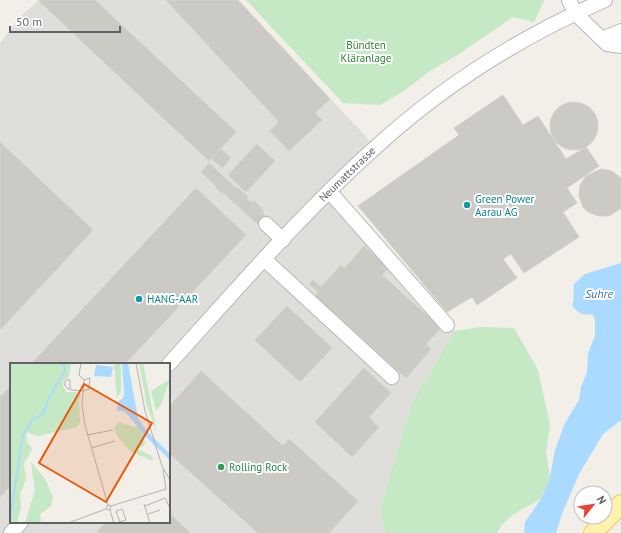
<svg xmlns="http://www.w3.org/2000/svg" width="621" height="533" font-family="'PT Sans',sans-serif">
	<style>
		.industrial { fill: #e0deda; fill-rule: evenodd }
		.green { fill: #c5e8c5 }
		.water { fill: #aadaff }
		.building { fill: #cccac5; stroke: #d6d1c6 }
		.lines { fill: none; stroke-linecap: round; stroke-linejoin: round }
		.minor-tunnel { stroke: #ccccc8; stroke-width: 14; stroke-dasharray: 14 7; stroke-linecap: butt }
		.minor-casing { stroke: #b5b8bc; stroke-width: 16 }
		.major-casing { stroke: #f2c960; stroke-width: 20 }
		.minor { stroke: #fff; stroke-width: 14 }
		.major { stroke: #fff2af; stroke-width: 18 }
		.culture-dot { fill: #0f9aa8; stroke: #fff; stroke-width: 1.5 }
		.leisure-dot { fill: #2e9e5b; stroke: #fff; stroke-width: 1.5 }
		.labels { text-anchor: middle; stroke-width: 4; stroke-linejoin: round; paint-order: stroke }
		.park-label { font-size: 11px; fill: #348238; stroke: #fff }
		.street-label { font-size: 11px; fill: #5f6368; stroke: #fff }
		.culture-label { font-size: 11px; fill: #0d838f; stroke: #fff; text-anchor: start }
		.leisure-label { font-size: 11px; fill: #27864d; stroke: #fff; text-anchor: start }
		.water-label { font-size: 12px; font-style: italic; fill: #4174aa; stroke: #fff }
		.inset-river { fill: none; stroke: #aadaff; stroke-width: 2 }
		.inset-road { fill: none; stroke: #b3b3b1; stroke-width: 1 }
		.view { fill: #e8590c; fill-opacity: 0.15; stroke: #e8590c; stroke-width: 2 }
		.inset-edge { fill: none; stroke: #5f6368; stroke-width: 2 }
	</style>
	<rect width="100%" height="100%" fill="#f1efe8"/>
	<path class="industrial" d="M 39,0 L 238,0 L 370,141 L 324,185 L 455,331 L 412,402 L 380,509 L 385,533 L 0,533 L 0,43 L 21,16 ZM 11,364 L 169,364 L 169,522 L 11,522 Z"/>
	<g class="green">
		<path d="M 246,0 L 544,0 L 534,22 L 513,17 L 456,56 L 430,71 L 404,91 L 380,105 L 343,103 Z"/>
		<path d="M 481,327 L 514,328 L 538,370 L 550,425 L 546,453 L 550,477 L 541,499 C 526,507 504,517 497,533 L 385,533 L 380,509 L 412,402 L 455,331 Z"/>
	</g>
	<path class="water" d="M 621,263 L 621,420 L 603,434 L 579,474 L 562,514 L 556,533 L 524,533 L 525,522 L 541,499 L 550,477 L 555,450 L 565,423 L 579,400 L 581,387 L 587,372 L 588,353 L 595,336 L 595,319 L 592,314 C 583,316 577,313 572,305 C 575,298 573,291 574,284 L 585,274 Z"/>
	<g class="building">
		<path d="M 40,0 L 95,0 L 236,132 L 209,161 L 39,1 Z"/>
		<path d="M 166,0 L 238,0 L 330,99 L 315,113 L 322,120 L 289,151 L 270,131 L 279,122 Z"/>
		<path d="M 503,95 L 523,125 L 538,116 L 566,159 L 586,147 L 599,166 L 567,188 L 577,203 L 563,212 L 579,237 L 524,273 L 511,254 L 503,259 L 517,278 L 477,305 L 472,297 L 447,312 L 358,206 L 459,135 L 454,128 Z"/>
		<circle cx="574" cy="126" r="24"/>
		<path d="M 0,142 L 93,230 L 0,330 Z"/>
		<path d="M 257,144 L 275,161 L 246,192 L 228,175 Z"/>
		<path d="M 221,149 L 231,158 L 222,168 L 212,159 Z"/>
		<path d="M 209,163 L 270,220 L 262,228 L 201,172 Z"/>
		<path d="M 601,169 L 612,171 L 621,178 L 621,208 L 611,215 L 606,216 L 599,216 L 588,212 L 583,207 L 579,196 L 580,185 L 586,176 Z"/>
		<path d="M 196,188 L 246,235 L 125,364 L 31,364 Z"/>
		<path d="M 364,246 L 389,268 L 382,275 L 441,328 L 426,344 L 431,349 L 406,378 L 315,296 L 318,292 L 309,284 L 313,280 L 321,287 L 341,265 L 344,269 Z"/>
		<path d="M 287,306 L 332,348 L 300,382 L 255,340 Z"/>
		<path d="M 364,368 L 391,393 L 369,417 L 379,427 L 352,457 L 315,422 Z"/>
		<path d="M 201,371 L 283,446 L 289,439 L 358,501 L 329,533 L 258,533 L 169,453 L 169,407 Z"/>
		<path d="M 11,386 L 11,485 L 0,497 L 0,397 Z"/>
		<path d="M 169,513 L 190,533 L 96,533 L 106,522 L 169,522 Z"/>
	</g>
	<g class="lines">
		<path class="minor-tunnel" d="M 216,186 L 220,183 L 223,185 L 252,208 L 263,221"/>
		<defs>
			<g id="minor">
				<path d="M 569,0 L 575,13 L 607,44 L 621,46"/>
				<path d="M 602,39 L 621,31"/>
				<path d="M 329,191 L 447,325"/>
				<path d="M 266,224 L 283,240"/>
				<path d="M 264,259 L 392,377"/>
				<path d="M 169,364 C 236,290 302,213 377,146 C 444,85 522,36 605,0"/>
				<path d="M 11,533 L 21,522"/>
			</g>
			<path id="major" d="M 593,533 L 621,504"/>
		</defs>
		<use href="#minor" class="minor-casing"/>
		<use href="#major" class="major-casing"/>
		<use href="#minor" class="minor"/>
		<use href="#major" class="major"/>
	</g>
	<g class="culture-dot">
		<circle cx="467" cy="205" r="4"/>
		<circle cx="139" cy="299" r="4"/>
	</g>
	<circle class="leisure-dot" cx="221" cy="467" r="4"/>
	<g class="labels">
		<g class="park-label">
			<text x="366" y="49">Bündten<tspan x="366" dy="13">Kläranlage</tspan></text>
		</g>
		<g class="street-label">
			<text transform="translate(347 174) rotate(-44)" y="4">Neumattstrasse</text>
		</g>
		<g class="culture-label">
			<text x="475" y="203">Green Power<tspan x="475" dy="13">Aarau AG</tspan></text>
			<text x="147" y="303">HANG-AAR</text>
		</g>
		<g class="leisure-label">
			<text x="229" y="471">Rolling Rock</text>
		</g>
		<g class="water-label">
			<text x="599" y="298">Suhre</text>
		</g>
	</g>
	<g transform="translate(10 363)">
		<rect width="160" height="160" fill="#f1efe8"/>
		<path d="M 0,0 L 61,0 L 59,14 L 53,18 L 53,23 L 56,29 L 68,29 L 71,34 L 69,36 L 70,59 L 67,64 L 28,73 L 16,69 L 17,79 L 22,86 L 14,101 L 16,117 L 10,131 L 11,144 L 7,160 L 0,160 ZM 104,0 L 110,0 L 111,8 L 111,30 L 107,34 ZM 129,0 L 133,0 L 147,70 L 137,43 ZM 160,16 L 151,42 L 146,48 L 141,28 ZM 108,59 L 129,65 L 135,79 L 134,83 L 128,86 L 142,93 L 143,98 L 121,89 L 110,77 L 104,66 ZM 21,99 L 35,116 L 43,134 L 41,143 L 30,151 L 31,160 L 15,160 L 25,127 Z" fill="#c5e8c5"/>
		<path d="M 112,0 L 118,0 L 128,55 L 135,66 L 160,91 L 160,97 L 133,71 L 119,53 L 113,48 L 107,48 L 108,39 L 113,35 L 114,30 ZM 86,2 L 103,4 L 101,14 L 84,13 Z" fill="#aadaff"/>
		<path class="inset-river" d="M 0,155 L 13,72 L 23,56 L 33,51 L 39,35 L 54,9 L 55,4 L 50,0"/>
		<path class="inset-road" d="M 71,0 L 69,12 L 74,17 L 72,42 L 75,62 L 98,142M 126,0 L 135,48 L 152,103 L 160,117M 60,26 L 60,17 L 56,17 L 54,21 L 58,26 L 60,26 L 62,27 L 73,28 L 79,26 L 80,15 L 74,17M 77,72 L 103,67M 81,85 L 105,78M 153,106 L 156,126M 134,141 L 140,160M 101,143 L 100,147 L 96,146 L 98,142 L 101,143 L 156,126M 135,143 L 155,135 L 160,145M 100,147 L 104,160M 138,151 L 150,147M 58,160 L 96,146M 106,160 L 116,157 L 112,146 L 106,148 L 110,159"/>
		<path class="view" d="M 74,21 L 142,60 L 96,139 L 29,100 Z"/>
		<rect width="160" height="160" class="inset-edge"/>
	</g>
	<g transform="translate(593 505) rotate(60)"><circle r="19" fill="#ffffff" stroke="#bfc1c3"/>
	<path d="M0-3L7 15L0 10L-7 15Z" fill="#ea4335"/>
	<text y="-6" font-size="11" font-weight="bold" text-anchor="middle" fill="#5f6368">N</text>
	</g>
	<path d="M10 26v6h110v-6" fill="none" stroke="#5f6368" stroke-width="2"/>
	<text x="16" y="26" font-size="12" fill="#5f6368" stroke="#ffffff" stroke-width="3" paint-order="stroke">50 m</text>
</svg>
